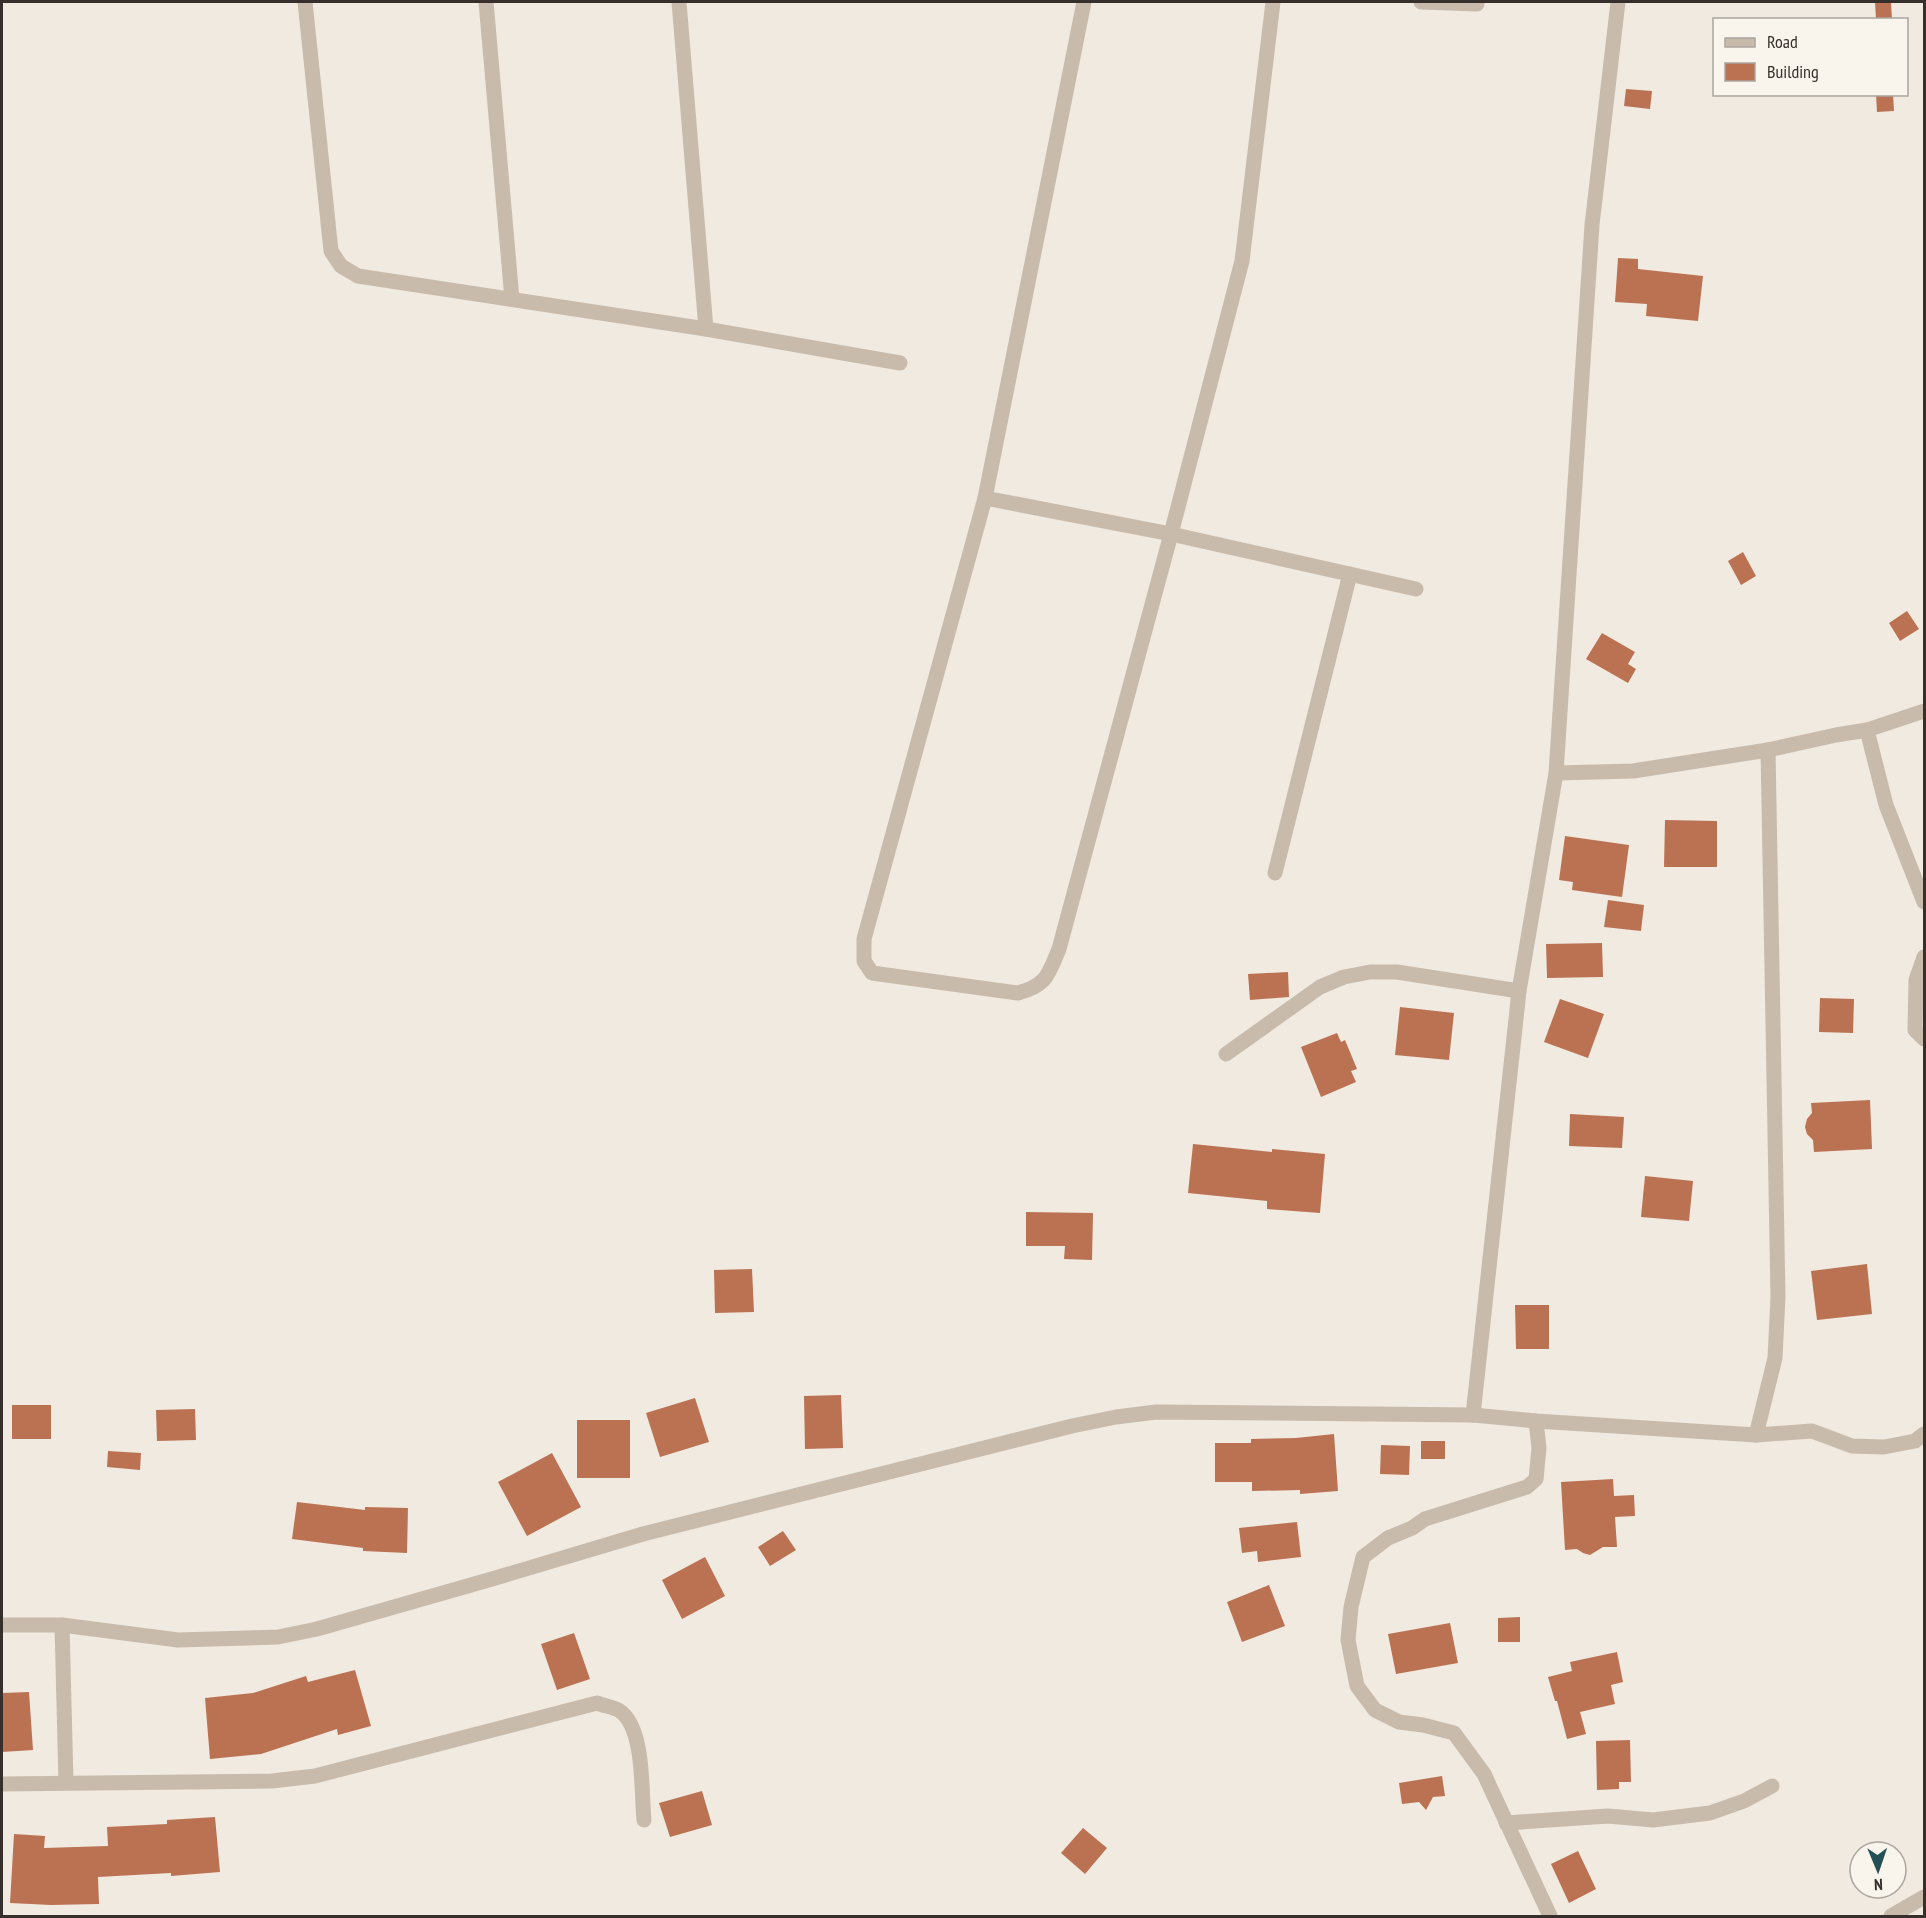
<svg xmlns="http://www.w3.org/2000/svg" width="1926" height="1918" font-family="'PT Sans Narrow',sans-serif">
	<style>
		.building { fill: #bb7253 }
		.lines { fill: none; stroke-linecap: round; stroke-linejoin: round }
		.minor { stroke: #c8bbac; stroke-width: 15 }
	</style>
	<rect width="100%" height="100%" fill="#f1eae0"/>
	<g class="building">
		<path d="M 1875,2 L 1891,2 L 1892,20 L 1876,20 Z"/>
		<path d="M 1626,89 L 1652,91 L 1650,109 L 1624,106 Z"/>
		<path d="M 1876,94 L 1893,94 L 1894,111 L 1877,112 Z"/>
		<path d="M 1618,258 L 1638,259 L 1638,269 L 1703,276 L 1698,321 L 1646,316 L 1647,304 L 1615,302 Z"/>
		<path d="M 1743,552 L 1756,576 L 1741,585 L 1728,561 Z"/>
		<path d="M 1907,611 L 1919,629 L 1900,641 L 1889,623 Z"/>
		<path d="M 1602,633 L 1635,652 L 1628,664 L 1636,669 L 1628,683 L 1586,659 Z"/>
		<path d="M 1665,820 L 1717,821 L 1717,867 L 1664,867 Z"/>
		<path d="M 1565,836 L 1629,845 L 1622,897 L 1572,890 L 1573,882 L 1559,880 Z"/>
		<path d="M 1608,900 L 1644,905 L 1641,931 L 1604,927 Z"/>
		<path d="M 1602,943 L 1603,977 L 1547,978 L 1546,944 Z"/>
		<path d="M 1288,972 L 1289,997 L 1250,1000 L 1248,974 Z"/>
		<path d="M 1820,998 L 1854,999 L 1853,1033 L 1819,1032 Z"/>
		<path d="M 1560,999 L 1604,1014 L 1588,1058 L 1544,1042 Z"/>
		<path d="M 1400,1007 L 1454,1013 L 1449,1060 L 1395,1055 Z"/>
		<path d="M 1337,1033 L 1341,1042 L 1345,1040 L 1357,1069 L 1351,1071 L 1356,1082 L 1321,1097 L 1301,1047 Z"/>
		<path d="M 1870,1100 L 1872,1149 L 1814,1152 L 1813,1140 L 1807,1134 L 1805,1127 L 1807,1119 L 1812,1113 L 1811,1103 Z"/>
		<path d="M 1570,1114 L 1624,1117 L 1622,1148 L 1569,1146 Z"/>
		<path d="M 1193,1144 L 1272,1152 L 1272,1149 L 1325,1154 L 1320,1213 L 1267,1209 L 1267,1201 L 1188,1193 Z"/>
		<path d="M 1645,1176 L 1693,1181 L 1689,1221 L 1641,1217 Z"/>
		<path d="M 1026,1212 L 1093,1213 L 1092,1260 L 1064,1259 L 1065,1246 L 1026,1246 Z"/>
		<path d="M 1867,1264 L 1872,1314 L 1817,1320 L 1811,1271 Z"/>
		<path d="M 752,1269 L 754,1312 L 715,1313 L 714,1270 Z"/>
		<path d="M 1515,1305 L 1549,1305 L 1549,1349 L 1516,1349 Z"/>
		<path d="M 841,1395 L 843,1448 L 805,1449 L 804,1396 Z"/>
		<path d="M 695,1398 L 709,1442 L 660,1457 L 646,1413 Z"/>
		<rect x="12" y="1405" width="39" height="34"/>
		<path d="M 195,1409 L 196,1440 L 157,1441 L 156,1410 Z"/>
		<rect x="577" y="1420" width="53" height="58"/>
		<path d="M 1334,1434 L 1338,1491 L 1300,1494 L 1300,1490 L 1252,1491 L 1252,1482 L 1215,1482 L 1215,1443 L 1251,1443 L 1251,1439 L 1296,1438 Z"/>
		<rect x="1421" y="1441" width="24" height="18"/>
		<path d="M 1381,1445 L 1410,1446 L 1409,1475 L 1380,1474 Z"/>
		<path d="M 108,1451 L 141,1453 L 140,1470 L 107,1467 Z"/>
		<path d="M 552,1453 L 581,1507 L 527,1536 L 498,1482 Z"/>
		<path d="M 1613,1479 L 1614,1496 L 1634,1495 L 1635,1516 L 1615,1517 L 1617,1547 L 1603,1547 L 1590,1555 L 1583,1553 L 1577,1549 L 1565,1550 L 1561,1482 Z"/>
		<path d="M 297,1502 L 365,1510 L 365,1507 L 408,1508 L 407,1553 L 363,1551 L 363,1548 L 292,1539 Z"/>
		<path d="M 1297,1522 L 1301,1557 L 1258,1562 L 1257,1551 L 1242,1553 L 1239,1528 Z"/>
		<path d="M 783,1531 L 796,1550 L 770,1566 L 758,1547 Z"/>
		<path d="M 705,1557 L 725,1596 L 682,1619 L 662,1580 Z"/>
		<path d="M 1269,1585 L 1285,1626 L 1242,1642 L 1227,1602 Z"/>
		<path d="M 1520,1617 L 1520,1642 L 1498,1642 L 1498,1618 Z"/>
		<path d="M 1450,1623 L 1458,1663 L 1396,1674 L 1388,1634 Z"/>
		<path d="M 574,1633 L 590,1679 L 557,1690 L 541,1644 Z"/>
		<path d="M 1617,1652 L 1623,1682 L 1611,1685 L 1615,1704 L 1580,1712 L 1586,1734 L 1567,1739 L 1557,1701 L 1555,1701 L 1548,1677 L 1572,1671 L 1570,1662 Z"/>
		<path d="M 355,1670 L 371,1726 L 338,1735 L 337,1729 L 261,1754 L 210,1759 L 205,1698 L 253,1693 L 306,1676 L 308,1682 Z"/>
		<path d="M 29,1692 L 33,1750 L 2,1752 L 2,1693 Z"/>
		<path d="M 1630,1740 L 1631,1782 L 1619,1782 L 1619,1789 L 1597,1790 L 1596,1741 Z"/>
		<path d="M 1442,1776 L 1445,1796 L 1433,1797 L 1426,1810 L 1419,1802 L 1402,1804 L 1399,1783 Z"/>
		<path d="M 702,1791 L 712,1825 L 670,1837 L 659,1803 Z"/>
		<path d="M 215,1817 L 220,1872 L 171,1876 L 171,1873 L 98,1877 L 99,1904 L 51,1905 L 10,1903 L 14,1834 L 45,1836 L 44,1848 L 108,1846 L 107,1827 L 167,1824 L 167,1820 Z"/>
		<path d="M 1083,1828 L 1107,1848 L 1085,1874 L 1061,1853 Z"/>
		<path d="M 1578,1851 L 1596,1889 L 1569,1903 L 1551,1864 Z"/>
	</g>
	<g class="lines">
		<g class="minor">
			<path d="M 305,2 L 331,251 L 341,266 L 358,276 L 706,329 L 900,363"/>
			<path d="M 486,2 L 512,299"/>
			<path d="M 679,2 L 706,329"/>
			<path d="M 1084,2 L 985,498 L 864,939 L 864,961 L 872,973 L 1018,993 C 1047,985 1048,975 1059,949 L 1171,534 L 1242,261 L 1273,2"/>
			<path d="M 1421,2 L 1477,4"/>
			<path d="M 985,498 L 1171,534 L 1416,589"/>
			<path d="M 1867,730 L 1886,805 L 1924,902"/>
			<path d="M 1556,773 L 1633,771 L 1768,750 L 1836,735 L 1867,730 L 1924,711"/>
			<path d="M 1275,873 L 1350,574"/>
			<path d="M 1924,957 L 1916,980 L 1915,1030 L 1924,1039"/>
			<path d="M 1226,1054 L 1320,987 L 1344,977 L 1370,972 L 1397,972 L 1519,991"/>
			<path d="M 1473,1415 L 1519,991 L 1556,773 L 1592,225 L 1618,2"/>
			<path d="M 1536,1421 L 1539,1448 L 1536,1479 L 1527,1487 L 1425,1519 L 1412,1528 L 1388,1538 L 1363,1557 L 1351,1607 L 1348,1640 L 1357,1686 L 1375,1710 L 1399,1722 L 1423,1725 L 1454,1733 L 1484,1774 L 1550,1916"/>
			<path d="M 1756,1435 L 1775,1358 L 1778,1297 L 1768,750"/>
			<path d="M 2,1625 L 62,1625 L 178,1640 L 278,1637 L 317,1629 L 492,1579 L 643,1534 L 1072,1426 L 1116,1417 L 1156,1412 L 1473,1415 L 1536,1421 L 1756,1435 L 1812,1431 L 1852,1446 L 1884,1447 L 1915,1441 L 1924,1434"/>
			<path d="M 62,1625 L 66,1782"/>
			<path d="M 2,1784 L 272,1781 L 315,1776 L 597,1703 C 604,1706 614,1707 620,1711 C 645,1729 641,1792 644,1820"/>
			<path d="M 1506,1823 L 1608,1816 L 1653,1820 L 1710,1813 L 1744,1801 L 1772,1786"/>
			<path d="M 1891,1916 L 1924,1897"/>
		</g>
	</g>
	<rect width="1926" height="1918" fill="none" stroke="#372f2b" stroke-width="6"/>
	<rect x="1713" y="18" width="195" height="78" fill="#f9f4ec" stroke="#aba59f" stroke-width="1.5"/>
	<rect x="1725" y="38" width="30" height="9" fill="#c8bbac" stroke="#aba59f" stroke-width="1.5"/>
	<text x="1767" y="48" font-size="18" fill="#372f2b">Road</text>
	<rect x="1725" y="63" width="30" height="18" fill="#bb7253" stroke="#aba59f" stroke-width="1.5"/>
	<text x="1767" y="78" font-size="18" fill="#372f2b">Building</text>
	<g transform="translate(1878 1870) rotate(178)"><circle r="28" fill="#f9f4ec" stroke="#aba59f" stroke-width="1.5"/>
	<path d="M0-4.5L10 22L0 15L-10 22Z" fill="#245055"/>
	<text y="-9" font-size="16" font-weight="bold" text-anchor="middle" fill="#372f2b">N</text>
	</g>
</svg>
